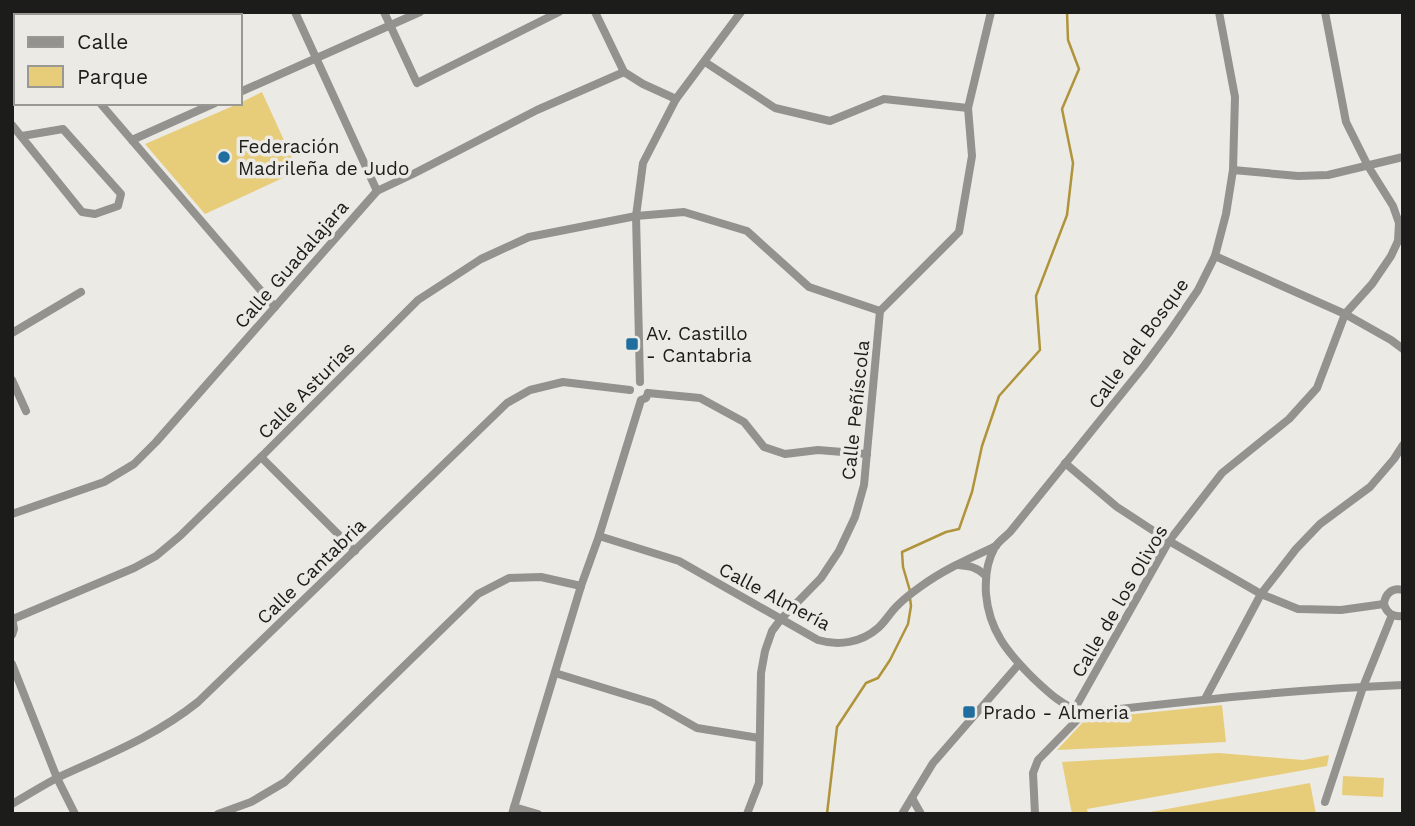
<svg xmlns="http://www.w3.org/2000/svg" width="1415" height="826" font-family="'Work Sans',sans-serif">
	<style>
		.green { fill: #e7cc7a }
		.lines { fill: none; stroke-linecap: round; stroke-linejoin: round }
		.stream { stroke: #af943b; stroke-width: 2.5 }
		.minor { stroke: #93928f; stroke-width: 8 }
		.poi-dot { fill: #1f6ea0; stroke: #eceae4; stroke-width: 2.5 }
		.labels { text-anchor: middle; stroke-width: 7; stroke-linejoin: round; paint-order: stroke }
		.poi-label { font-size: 19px; fill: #1c1c1a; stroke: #eceae4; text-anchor: start }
		.street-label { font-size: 19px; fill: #1c1c1a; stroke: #eceae4 }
	</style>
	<rect width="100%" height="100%" fill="#eceae4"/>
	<g class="green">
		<path d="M 262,92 L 298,171 L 205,214 L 145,144 L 240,103 Z"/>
		<path d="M 1222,705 L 1226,742 L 1057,750 L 1086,719 Z"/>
		<path d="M 1219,753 L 1303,760 L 1329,755 L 1327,766 L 1104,806 L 1087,809 L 1088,814 L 1072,814 L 1062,762 Z"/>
		<path d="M 1343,776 L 1384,778 L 1383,797 L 1342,795 Z"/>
		<path d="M 1310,783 L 1316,814 L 1139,814 Z"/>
	</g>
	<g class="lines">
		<g class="stream">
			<path d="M 910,591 L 903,567 L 902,552 L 946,532 L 959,529 L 972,492 L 982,446 L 999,396 L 1040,350 L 1036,296 L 1067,215 L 1073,163 L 1062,109 L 1079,69 L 1068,40 L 1067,12"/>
			<path d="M 827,814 L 837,727 L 866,683 L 878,678 L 890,660 L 908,624 L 911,606 L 910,598"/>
		</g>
		<g class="minor">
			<path d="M 295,12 L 377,191"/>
			<path d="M 384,12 L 417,83 L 559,12"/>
			<path d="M 595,12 L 624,72 L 643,84 L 676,99"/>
			<path d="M 1219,12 L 1235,97 L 1233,170 L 1226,214 L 1215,256 L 1198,290 L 1170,331 L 1144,366 L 1010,532 C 1005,537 998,542 995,547 C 987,561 985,579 986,594 C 989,630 1007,652 1032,677 C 1048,692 1062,706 1084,713 C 1190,701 1296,689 1403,685"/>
			<path d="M 75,16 L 76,12"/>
			<path d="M 226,16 L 234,12"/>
			<path d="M 705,62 L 775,108 L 830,121 L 884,99 L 968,108"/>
			<path d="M 240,92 L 420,12"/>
			<path d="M 12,94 L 16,93"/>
			<path d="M 100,103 L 275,307"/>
			<path d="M 12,125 L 82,212 L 95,214 L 118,206 L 121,194 L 63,129 L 22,136"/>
			<path d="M 132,140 L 215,103"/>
			<path d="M 1233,170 L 1298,176 L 1328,175 L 1403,157"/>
			<path d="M 1215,256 L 1345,314 L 1391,340 L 1403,349"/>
			<path d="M 12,333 L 81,292"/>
			<path d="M 12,380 L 26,411"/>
			<path d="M 640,382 L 636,216 L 643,163 L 676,99 L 741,12"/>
			<path d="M 648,393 L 700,398 L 744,422 L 764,447 L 785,454 L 818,450 L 867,454"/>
			<path d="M 261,457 L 355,551"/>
			<path d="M 1065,463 L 1117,507 L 1169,541 L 1261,594 L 1298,609 L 1341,610 L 1384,604"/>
			<path d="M 12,514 L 104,482 L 134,464 L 156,442 L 377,191 L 413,174 L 537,110 L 624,72"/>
			<path d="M 599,536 L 679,561 L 818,640 C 838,646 861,643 878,628 C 886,621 891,611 899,604 C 905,598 913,592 920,587 C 943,570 970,558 996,546"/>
			<path d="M 958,565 C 970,566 977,567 986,576"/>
			<path d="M 1403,590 C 1392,587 1385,594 1384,604 C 1387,614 1393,617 1403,616"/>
			<path d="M 12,618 L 14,629 L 12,635"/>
			<path d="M 13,619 L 134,568 L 156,556 L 180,536 L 261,457 L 418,300 L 481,259 L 529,237 L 636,216 L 684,212 L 747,231 L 809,287 L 880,311"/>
			<path d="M 12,664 L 57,778 L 75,814"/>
			<path d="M 555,673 L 653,703 L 697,728 L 759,738"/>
			<path d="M 1205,699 L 1261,594 L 1296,549 L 1320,524 L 1370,487 L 1394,459 L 1403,445"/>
			<path d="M 1074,710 L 1169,541 L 1222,473 L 1289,419 L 1317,388 L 1345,314 L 1372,284 L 1391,256 L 1398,241 L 1399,223 L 1393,206 L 1368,166 L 1346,122 L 1325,12"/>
			<path d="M 912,798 L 921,814"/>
			<path d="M 1325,802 L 1363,687 L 1392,615"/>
			<path d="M 12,804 C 28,795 43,785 59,777 C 109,754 154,737 198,702 L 507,403 L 530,390 L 563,382 L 630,390"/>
			<path d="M 514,807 L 538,814"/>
			<path d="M 218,814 L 251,802 L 285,782 L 478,594 L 509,578 L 541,577 L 581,586"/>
			<path d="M 512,814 L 581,586 L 599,536 L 641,400 L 646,398 L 648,393"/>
			<path d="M 747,814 L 759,783 L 761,673 L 765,651 L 772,631 L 781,619 L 821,578 L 839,551 L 855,517 L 864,485 L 880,311 L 959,232 L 972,156 L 968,108 L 991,12"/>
			<path d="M 902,814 L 933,763 L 1019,664"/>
			<path d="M 1035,814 L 1033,773 L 1038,760 L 1084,713"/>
		</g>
	</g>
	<g class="poi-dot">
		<circle cx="224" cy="157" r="7"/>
		<rect x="625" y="337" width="14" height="14" rx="3.5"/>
		<rect x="962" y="705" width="14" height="14" rx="3.5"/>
	</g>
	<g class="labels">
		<g class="poi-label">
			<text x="238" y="153">Federación<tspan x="238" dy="22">Madrileña de Judo</tspan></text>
			<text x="646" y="340">Av. Castillo<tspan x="646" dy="22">- Cantabria</tspan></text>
			<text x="983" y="719">Prado - Almeria</text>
		</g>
		<g class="street-label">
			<text transform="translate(291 264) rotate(-49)" y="7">Calle Guadalajara</text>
			<text transform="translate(1138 343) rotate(-54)" y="7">Calle del Bosque</text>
			<text transform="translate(306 390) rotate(-45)" y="7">Calle Asturias</text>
			<text transform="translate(855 410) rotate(-84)" y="7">Calle Peñíscola</text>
			<text transform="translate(311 571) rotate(-44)" y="7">Calle Cantabria</text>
			<text transform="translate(775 596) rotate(28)" y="7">Calle Almería</text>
			<text transform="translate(1119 601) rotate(-60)" y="7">Calle de los Olivos</text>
		</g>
	</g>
	<rect width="1415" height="826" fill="none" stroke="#1c1c1a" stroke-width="28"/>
	<rect x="14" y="14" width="228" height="91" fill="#eceae4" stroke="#999893" stroke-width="2"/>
	<rect x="28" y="37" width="35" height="10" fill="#93928f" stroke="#999893" stroke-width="2"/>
	<text x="77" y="49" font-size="21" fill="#1c1c1a">Calle</text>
	<rect x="28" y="66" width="35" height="21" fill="#e7cc7a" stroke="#999893" stroke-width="2"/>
	<text x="77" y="84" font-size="21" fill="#1c1c1a">Parque</text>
</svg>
